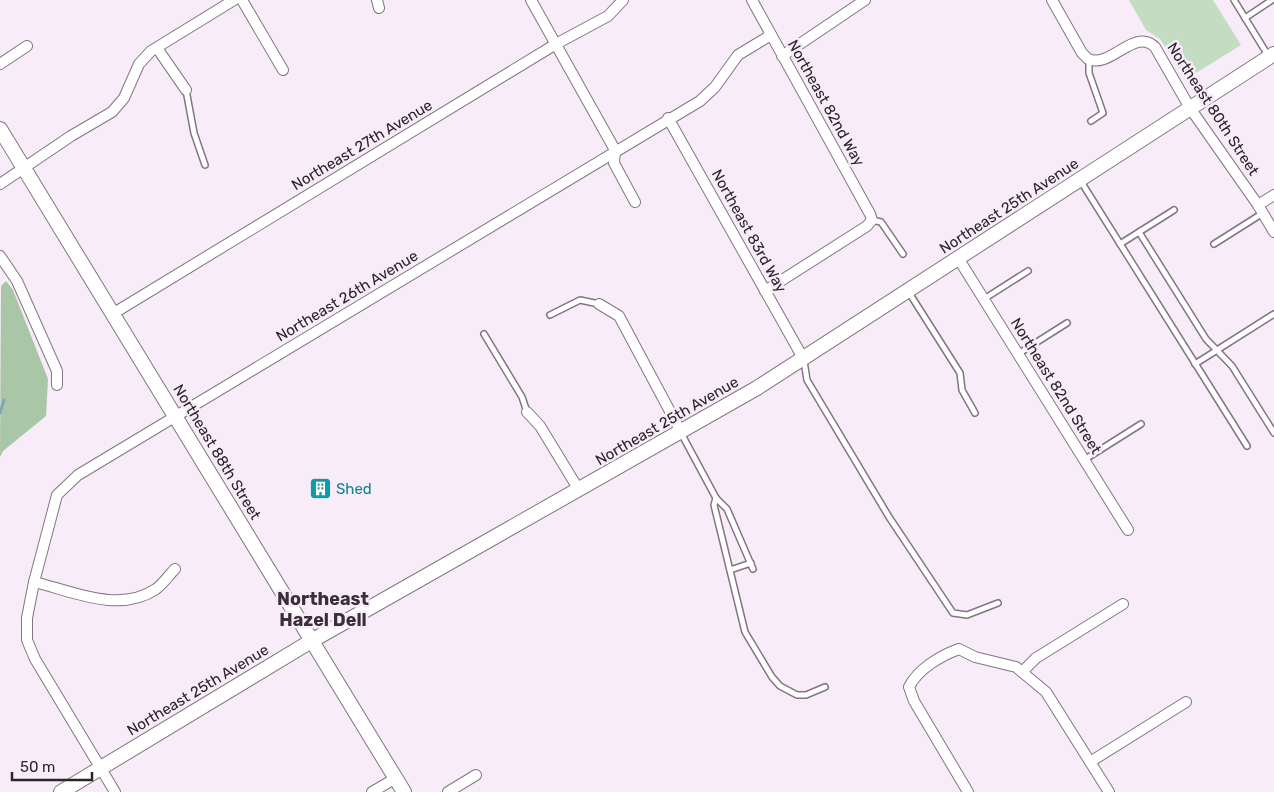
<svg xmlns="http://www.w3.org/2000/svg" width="1274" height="792" font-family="Rubik,sans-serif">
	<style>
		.green { fill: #c4dcc1 }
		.forest { fill: #a9c6a6 }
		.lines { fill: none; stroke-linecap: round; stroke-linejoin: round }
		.stream { stroke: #83a4bf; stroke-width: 3 }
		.lane-casing { stroke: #817681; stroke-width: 8 }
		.street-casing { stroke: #817681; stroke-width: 12 }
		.secondary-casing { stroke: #817681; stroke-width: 16 }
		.lane { stroke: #fff; stroke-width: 5 }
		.street { stroke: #fff; stroke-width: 10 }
		.secondary { stroke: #fff; stroke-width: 14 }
		.labels { text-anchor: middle; stroke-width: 5; stroke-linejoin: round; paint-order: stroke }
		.street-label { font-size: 15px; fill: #292529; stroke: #f8ecf8 }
		.culture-label { font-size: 15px; fill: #0d838f; stroke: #f8ecf8; text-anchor: start }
		.quarter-label { font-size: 18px; font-weight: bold; fill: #382f38; stroke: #f8ecf8 }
	</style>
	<rect width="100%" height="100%" fill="#f8ecf8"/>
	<path class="green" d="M 1129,0 L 1213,0 L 1241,45 L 1188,78 L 1185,77 L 1160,39 L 1146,30 Z"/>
	<path class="forest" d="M 6,281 L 13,290 L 48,379 L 46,416 L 3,451 L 0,457 L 1,286 Z"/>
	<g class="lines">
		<path class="stream" d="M 0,413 L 4,400"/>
		<defs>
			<g id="lane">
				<path d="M 1234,0 L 1269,57"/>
				<path d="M 1245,18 L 1272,0"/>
				<path d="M 1089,60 L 1089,73 L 1103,113 L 1091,121"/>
				<path d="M 186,90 L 194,133 L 205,165"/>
				<path d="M 1080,180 L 1247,446"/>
				<path d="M 872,220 L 881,222 L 903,254"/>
				<path d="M 1139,232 L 1206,339 L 1232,366 L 1274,433"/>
				<path d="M 1120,244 L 1174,210"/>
				<path d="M 1214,244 L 1263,213"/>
				<path d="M 908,291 L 960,373 L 962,390 L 975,413"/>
				<path d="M 984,299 L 1028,271"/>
				<path d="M 550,315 L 580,300 L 599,304"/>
				<path d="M 484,334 L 522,397 L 527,412"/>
				<path d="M 1018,354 L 1067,323"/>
				<path d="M 804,361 L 807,380 L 889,517 L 953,613 L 967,615 L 998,603"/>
				<path d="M 1195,364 L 1274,314"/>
				<path d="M 681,433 L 716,498 L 727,509 L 753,569"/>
				<path d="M 1084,460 L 1141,424"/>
				<path d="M 716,498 L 714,505 L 745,632 L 772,677 L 780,686 L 797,695 L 806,695 L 825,687"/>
				<path d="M 730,570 L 751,563"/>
			</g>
			<g id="street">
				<path d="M 242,0 L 283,70"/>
				<path d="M 377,0 L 379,8"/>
				<path d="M 531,0 L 615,150 L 614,163 L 635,202"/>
				<path d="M 752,0 L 870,214 L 872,220 L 867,226 L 765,291"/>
				<path d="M 1052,0 L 1082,53 L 1088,59 C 1111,69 1134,27 1155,47 L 1190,108 L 1258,205 L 1274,232"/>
				<path d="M 157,48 L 186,90"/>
				<path d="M 782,56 L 865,0"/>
				<path d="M 0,64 L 27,46"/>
				<path d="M 668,118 L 803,358"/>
				<path d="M 0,184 L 71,136 L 112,112 L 124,98 L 139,64 L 151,51 L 234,0"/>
				<path d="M 1258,205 L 1274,195"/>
				<path d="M 0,256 L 17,281 L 57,371 L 57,385"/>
				<path d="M 958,258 L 1128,530"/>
				<path d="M 599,304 L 619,316 L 681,432"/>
				<path d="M 114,313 L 556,44 L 608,16 L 623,0"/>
				<path d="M 527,412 L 540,426 L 579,490"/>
				<path d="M 34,582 C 72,591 119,614 156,589 C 163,584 169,575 175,569"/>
				<path d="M 1022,672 L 1036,658 L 1123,604"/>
				<path d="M 1090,762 L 1186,702"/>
				<path d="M 115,792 L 35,659 L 27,640 L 27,618 L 34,582 L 57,495 L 78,475 L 700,101 L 715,87 L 738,55 L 771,35"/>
				<path d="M 372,792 L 396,778"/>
				<path d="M 448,792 L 476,775"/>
				<path d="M 968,792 L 914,701 L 909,687 C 918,669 940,656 959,649 L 975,657 L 1016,667 L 1046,692 L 1109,792"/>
			</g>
			<g id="secondary">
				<path d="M 0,129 L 404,792"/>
				<path d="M 61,792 L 313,640 L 757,388 L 1274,54"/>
			</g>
		</defs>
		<use href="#lane" class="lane-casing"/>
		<use href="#street" class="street-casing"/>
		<use href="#secondary" class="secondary-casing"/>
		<use href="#lane" class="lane"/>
		<use href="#street" class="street"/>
		<use href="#secondary" class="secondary"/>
	</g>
	<defs>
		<symbol id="building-square" viewBox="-11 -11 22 22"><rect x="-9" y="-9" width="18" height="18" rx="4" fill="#0f9aa8" stroke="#f8ecf8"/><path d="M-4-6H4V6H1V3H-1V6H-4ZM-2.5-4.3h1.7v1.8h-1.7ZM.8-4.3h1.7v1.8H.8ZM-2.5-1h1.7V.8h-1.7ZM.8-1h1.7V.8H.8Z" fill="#fff"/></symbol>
	</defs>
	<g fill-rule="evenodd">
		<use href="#building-square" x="308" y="476" width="25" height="25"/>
	</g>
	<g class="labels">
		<g class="street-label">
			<text transform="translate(826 103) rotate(61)" y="5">Northeast 82nd Way</text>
			<text transform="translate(1213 109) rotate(57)" y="5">Northeast 80th Street</text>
			<text transform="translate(362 145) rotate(-31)" y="5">Northeast 27th Avenue</text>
			<text transform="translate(1009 206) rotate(-33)" y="5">Northeast 25th Avenue</text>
			<text transform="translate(749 231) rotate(61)" y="5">Northeast 83rd Way</text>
			<text transform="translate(347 296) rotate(-31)" y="5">Northeast 26th Avenue</text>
			<text transform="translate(1056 386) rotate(58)" y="5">Northeast 82nd Street</text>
			<text transform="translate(667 421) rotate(-30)" y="5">Northeast 25th Avenue</text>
			<text transform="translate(217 452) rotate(59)" y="5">Northeast 88th Street</text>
			<text transform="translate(198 690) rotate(-31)" y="5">Northeast 25th Avenue</text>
		</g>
		<g class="culture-label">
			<text x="336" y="494">Shed</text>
		</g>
		<g class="quarter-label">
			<text x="323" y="605">Northeast<tspan x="323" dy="21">Hazel Dell</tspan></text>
		</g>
	</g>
	<path d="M12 772v8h80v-8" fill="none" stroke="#292529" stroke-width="2.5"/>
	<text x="20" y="772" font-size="15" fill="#292529" stroke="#f8ecf8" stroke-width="4" paint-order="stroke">50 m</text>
</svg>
